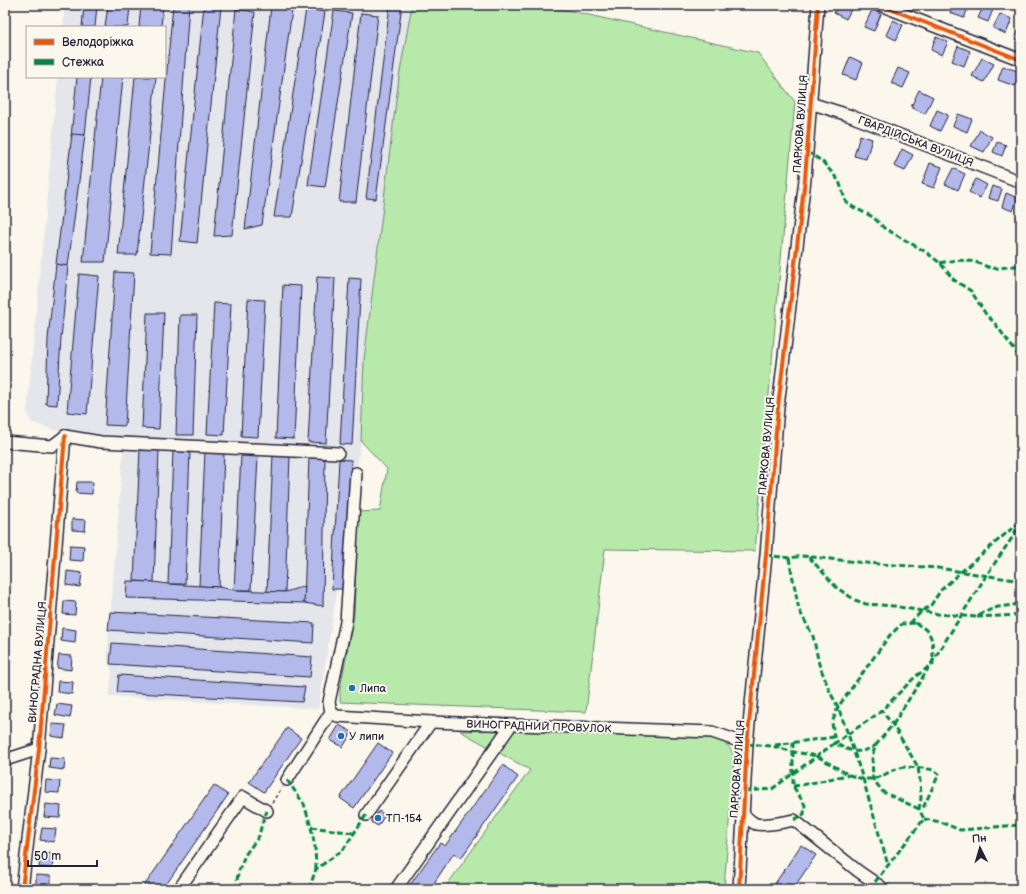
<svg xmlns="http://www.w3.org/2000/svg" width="1026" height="894" font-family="'Balsamiq Sans',sans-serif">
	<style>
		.built { fill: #e5e5ec }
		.green { fill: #b7eaaa; stroke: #6c8672 }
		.building { fill: #b3baeb; stroke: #22223b }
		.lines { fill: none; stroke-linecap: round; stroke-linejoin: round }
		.minor-casing { stroke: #22223b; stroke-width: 14 }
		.path { stroke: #22223b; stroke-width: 1.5; stroke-dasharray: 3 3; stroke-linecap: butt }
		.minor { stroke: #fbf7ec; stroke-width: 11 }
		.quiet { stroke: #00873e; stroke-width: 3; stroke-dasharray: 6 3; stroke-linecap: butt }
		.cycleway-casing { stroke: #fbf7ec; stroke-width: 6 }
		.cycleway { stroke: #e8590c; stroke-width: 4 }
		.poi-dot { fill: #1f6fb2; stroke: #fbf7ec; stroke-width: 1.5 }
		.labels { text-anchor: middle; stroke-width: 4; stroke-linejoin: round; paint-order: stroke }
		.street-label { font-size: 11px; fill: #22223b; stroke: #fbf7ec }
		.poi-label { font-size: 11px; fill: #22223b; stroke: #fbf7ec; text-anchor: start }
	</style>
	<rect width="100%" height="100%" fill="#fbf7ec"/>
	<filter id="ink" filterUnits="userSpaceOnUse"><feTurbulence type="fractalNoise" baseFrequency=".025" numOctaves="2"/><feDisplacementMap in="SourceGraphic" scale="8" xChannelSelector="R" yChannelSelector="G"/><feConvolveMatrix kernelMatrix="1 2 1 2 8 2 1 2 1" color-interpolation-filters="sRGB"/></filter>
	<g filter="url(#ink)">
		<path class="built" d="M 65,5 L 412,5 L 399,77 L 364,360 L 361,441 L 318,709 L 109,696 L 112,672 L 107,657 L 124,441 L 53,430 L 31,422 L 27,411 L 58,77 L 165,77 L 165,27 L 63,27 Z"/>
		<g class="green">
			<path d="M 412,5 L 527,5 L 571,11 L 758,53 L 795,102 L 755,551 L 605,549 L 586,712 L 340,702 L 340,689 L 354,616 L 358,512 L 380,511 L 387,469 L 361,441 L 364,360 L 399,77 Z"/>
			<path d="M 500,730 L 708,737 C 722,742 730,742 734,758 L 724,889 L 444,889 L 530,770 L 460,731 Z"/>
		</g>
		<g class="building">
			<path d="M 84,5 L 97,5 L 95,27 L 82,27 Z"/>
			<path d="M 108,5 L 130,5 L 128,27 L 105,27 Z"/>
			<path d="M 141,5 L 163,5 L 161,27 L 139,27 Z"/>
			<path d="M 173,5 L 189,5 L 171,254 L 150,253 Z"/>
			<path d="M 204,5 L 221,6 L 197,243 L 180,241 Z"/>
			<path d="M 348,5 L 390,5 L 390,8 Z"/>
			<path d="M 390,5 L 402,5 L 376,199 L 366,198 Z"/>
			<path d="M 838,5 L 847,5 L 852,8 L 846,19 L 834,13 Z"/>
			<path d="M 953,5 L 969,6 L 964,18 L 950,13 Z"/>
			<path d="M 984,5 L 994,7 L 988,22 L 978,18 Z"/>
			<path d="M 271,7 L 292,10 L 262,225 L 245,229 Z"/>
			<path d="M 236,9 L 255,12 L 232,235 L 214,236 Z"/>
			<path d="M 306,9 L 325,12 L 292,217 L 274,217 Z"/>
			<path d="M 872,10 L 881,14 L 874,31 L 864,27 Z"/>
			<path d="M 334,11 L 352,13 L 325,187 L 308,185 Z"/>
			<path d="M 361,13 L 378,15 L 356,202 L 339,202 Z"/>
			<path d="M 1000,14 L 1012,19 L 1006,34 L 993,28 Z"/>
			<path d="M 893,20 L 903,25 L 896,40 L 886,35 Z"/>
			<path d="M 1021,24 L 1021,41 L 1015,39 Z"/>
			<path d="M 936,37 L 948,42 L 942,55 L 931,50 Z"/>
			<path d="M 958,46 L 970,51 L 964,66 L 952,61 Z"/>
			<path d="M 850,57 L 863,63 L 856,80 L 843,75 Z"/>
			<path d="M 982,58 L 994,64 L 984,82 L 972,76 Z"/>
			<path d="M 1003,66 L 1020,72 L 1015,86 L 998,80 Z"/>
			<path d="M 898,68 L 910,73 L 903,88 L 891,83 Z"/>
			<path d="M 77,77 L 91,77 L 85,135 L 71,137 Z"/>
			<path d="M 101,77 L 123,77 L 105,262 L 83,262 Z"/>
			<path d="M 135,77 L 156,77 L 137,255 L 118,255 Z"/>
			<path d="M 919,90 L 933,97 L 925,114 L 911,107 Z"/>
			<path d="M 937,110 L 948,115 L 940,131 L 930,126 Z"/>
			<path d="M 958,114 L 972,119 L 967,132 L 953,126 Z"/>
			<path d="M 980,130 L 992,137 L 984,152 L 971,146 Z"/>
			<path d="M 72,134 L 85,135 L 68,266 L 56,264 Z"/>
			<path d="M 860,135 L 872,139 L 866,159 L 854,156 Z"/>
			<path d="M 997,142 L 1006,145 L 1002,156 L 993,152 Z"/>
			<path d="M 902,149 L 913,155 L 905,171 L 894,166 Z"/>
			<path d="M 930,163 L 942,167 L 934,188 L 922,184 Z"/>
			<path d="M 953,168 L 965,174 L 958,190 L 945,184 Z"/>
			<path d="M 976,179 L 987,185 L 980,198 L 969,192 Z"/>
			<path d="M 992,186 L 1002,189 L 998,201 L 988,198 Z"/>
			<path d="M 1006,193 L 1018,198 L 1013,211 L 1002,207 Z"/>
			<path d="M 1021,208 L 1021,220 L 1017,218 Z"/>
			<path d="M 56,264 L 68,266 L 61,338 L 57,405 L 46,404 L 48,339 Z"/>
			<path d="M 115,272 L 134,273 L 125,426 L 105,425 Z"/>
			<path d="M 79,274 L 99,276 L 87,414 L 67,412 Z"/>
			<path d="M 317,277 L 335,278 L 326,443 L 308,442 Z"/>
			<path d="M 349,278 L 361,279 L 352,445 L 340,444 Z"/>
			<path d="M 283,285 L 301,286 L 294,439 L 276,438 Z"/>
			<path d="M 248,299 L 265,300 L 258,437 L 241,436 Z"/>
			<path d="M 214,303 L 231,304 L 224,435 L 207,434 Z"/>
			<path d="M 147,313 L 164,313 L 159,429 L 142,428 Z"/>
			<path d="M 180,315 L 197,315 L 193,435 L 176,435 Z"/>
			<path d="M 140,449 L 159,450 L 154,582 L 134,581 Z"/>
			<path d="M 173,451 L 190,451 L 185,584 L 168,584 Z"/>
			<path d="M 205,451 L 224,452 L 219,587 L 199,586 Z"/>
			<path d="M 273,455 L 290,456 L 285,592 L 267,592 Z"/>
			<path d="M 241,456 L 258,457 L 251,590 L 234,590 Z"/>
			<path d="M 309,457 L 325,459 L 323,606 L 304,603 Z"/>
			<path d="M 339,459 L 351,460 L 344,589 L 332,589 Z"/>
			<path d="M 77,482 L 93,482 L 92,494 L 76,493 Z"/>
			<path d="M 72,519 L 86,520 L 85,531 L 72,530 Z"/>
			<path d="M 70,545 L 84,546 L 83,561 L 69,560 Z"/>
			<path d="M 67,571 L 82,573 L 80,587 L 66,585 Z"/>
			<path d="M 127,581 L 154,582 L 168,584 L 219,587 L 234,590 L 285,592 L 305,586 L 304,603 L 126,598 Z"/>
			<path d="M 64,601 L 76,602 L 75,615 L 63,614 Z"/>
			<path d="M 110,612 L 314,623 L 313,643 L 108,630 Z"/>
			<path d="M 62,628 L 76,630 L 75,643 L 61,641 Z"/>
			<path d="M 112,643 L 312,657 L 310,677 L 110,664 Z"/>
			<path d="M 59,655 L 72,656 L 71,670 L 57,668 Z"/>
			<path d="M 119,675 L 305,687 L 302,702 L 117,692 Z"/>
			<path d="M 58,681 L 73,682 L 72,694 L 57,692 Z"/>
			<path d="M 57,704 L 72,706 L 70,718 L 55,715 Z"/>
			<path d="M 52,724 L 66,725 L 64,738 L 51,736 Z"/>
			<path d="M 339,725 L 352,732 L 343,747 L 330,740 Z"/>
			<path d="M 287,728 L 301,738 L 264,792 L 249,782 Z"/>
			<path d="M 378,743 L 392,753 L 354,808 L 340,798 Z"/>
			<path d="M 50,758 L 65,759 L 64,770 L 49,768 Z"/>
			<path d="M 503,765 L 518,777 L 461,858 L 454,853 L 430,889 L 407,889 L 440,843 L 445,846 Z"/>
			<path d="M 46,780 L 60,781 L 59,793 L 45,792 Z"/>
			<path d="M 214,785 L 228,795 L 163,889 L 142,889 Z"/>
			<path d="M 46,804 L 61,806 L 60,818 L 44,817 Z"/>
			<path d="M 379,811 L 385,815 L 378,826 L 371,822 Z"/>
			<path d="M 42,828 L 56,829 L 54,842 L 40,840 Z"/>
			<path d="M 801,845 L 816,855 L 793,889 L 780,889 L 774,885 Z"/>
			<path d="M 41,852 L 54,854 L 52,868 L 39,867 Z"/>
			<path d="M 36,875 L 51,876 L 51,889 L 36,889 Z"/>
		</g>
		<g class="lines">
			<defs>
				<g id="minor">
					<path d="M 880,5 L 1021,60"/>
					<path d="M 810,103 L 848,115 L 1021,182"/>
					<path d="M 65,436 L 101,442 L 338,453"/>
					<path d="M 5,442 L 52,446 L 65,436"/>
					<path d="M 331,712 L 337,716 L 431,722 L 712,732 L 747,744"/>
					<path d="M 5,760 L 39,749"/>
					<path d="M 287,780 L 331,712 L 329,702 L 346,622 L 356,473"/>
					<path d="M 743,814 C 747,818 751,822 756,824 C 763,826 786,822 794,820 L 858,871 L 884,889"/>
					<path d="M 366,815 L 431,722"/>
					<path d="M 22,889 L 39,749 L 65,436"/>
					<path d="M 179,889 L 243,797 L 267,811"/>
					<path d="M 396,889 L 511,725"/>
					<path d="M 739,889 L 747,744 L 766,555 L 778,407 L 805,179 L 818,5"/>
				</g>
			</defs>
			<use href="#minor" class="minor-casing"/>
			<path class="path" d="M 272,803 L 282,787"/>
			<use href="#minor" class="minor"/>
			<g class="quiet">
				<path d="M 807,152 L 822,161 L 839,181 L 846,202 L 853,207 L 873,217 L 884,228 L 926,252 L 940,263 L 954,280 L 971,291 L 987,316 L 994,322 L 1021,359"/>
				<path d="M 940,263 C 952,260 965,259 978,263 C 982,264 988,268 993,268 C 1002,269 1011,265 1021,266"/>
				<path d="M 766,555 L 789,558 L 803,556 L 866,563 L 938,568 L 1021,581"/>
				<path d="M 809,557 L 837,588 L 855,600 L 866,604 L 894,606 L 938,614 L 976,617 L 985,612 L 998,607 L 1021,604"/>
				<path d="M 789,558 L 799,610 L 813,636 L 819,664 L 830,692 L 838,707 L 848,734 L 863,779 L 888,865"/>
				<path d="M 977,617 L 1021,615"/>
				<path d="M 910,623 L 921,612 L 931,605 L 941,590 L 962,571 L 1016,525"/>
				<path d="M 915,623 C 936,633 932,643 933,664 L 916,676 L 879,713 L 835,743 L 832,723 L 838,707 L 890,635 L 902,624 Z"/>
				<path d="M 793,742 L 793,786 L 805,805 L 804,814 L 794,820"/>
				<path d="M 747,744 L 772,746 L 794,752 L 817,756 L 849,775 L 863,779 L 873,779 L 884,775 L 893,770 L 904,767 L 923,768 L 934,770 L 939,774 L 924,806 L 919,809"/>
				<path d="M 775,745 L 834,737"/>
				<path d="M 287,780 L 304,804 L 311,827 L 315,847 L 316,869"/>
				<path d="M 793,786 C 812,784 830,778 849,775"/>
				<path d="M 745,791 L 772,789 L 835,743 C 850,752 861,755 876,745"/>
				<path d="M 919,809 L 883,792 L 873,779 L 872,756 L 876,745 L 894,723 L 986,576 L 1014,535 L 1021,517"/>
				<path d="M 924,819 L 941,822 L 960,830 L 1019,825 L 1021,824"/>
				<path d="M 311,827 L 354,833"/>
				<path d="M 875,882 L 924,819 L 919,809 L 921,798 L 920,781 L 918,767 L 893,725 L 881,710"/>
				<path d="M 236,889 L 238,873 L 245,855 L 259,836 L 262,823 L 267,811"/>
				<path d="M 309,889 L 316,869 L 343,850 L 366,815"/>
			</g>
			<defs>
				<g id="cycleway">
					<path d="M 880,5 L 1021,60"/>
					<path d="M 22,889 L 39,749 L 65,436"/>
					<path d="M 739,889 L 747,744 L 766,555 L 778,407 L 805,179 L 818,5"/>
				</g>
			</defs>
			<use href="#cycleway" class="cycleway-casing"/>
			<use href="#cycleway" class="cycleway"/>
		</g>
	</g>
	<g class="poi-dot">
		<circle cx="352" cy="688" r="4"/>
		<circle cx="341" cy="736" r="4"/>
		<circle cx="378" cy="818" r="4"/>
	</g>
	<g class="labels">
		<g class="street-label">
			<text transform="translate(800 124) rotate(-86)" y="4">ПАРКОВА ВУЛИЦЯ</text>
			<text transform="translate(916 141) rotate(21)" y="4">ГВАРДІЙСЬКА ВУЛИЦЯ</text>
			<text transform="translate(766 446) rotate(-85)" y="4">ПАРКОВА ВУЛИЦЯ</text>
			<text transform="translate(37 662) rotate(-85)" y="4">ВИНОГРАДНА ВУЛИЦЯ</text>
			<text transform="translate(539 726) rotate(2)" y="4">ВИНОГРАДНИЙ ПРОВУЛОК</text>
			<text transform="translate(737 769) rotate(-86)" y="4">ПАРКОВА ВУЛИЦЯ</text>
		</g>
		<g class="poi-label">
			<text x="360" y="692">Липа</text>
			<text x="349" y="740">У липи</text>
			<text x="386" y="822">ТП-154</text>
		</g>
	</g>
	<rect width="1026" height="894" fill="none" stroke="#fbf7ec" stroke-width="20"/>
	<rect x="10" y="10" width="1006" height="874" fill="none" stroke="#22223b" stroke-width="1.5" filter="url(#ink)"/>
	<rect x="26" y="26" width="140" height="52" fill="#fbf7ec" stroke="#a4a2a5"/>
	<rect x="34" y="39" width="20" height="6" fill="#e8590c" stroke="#a4a2a5"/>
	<text x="62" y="46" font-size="12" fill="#22223b">Велодоріжка</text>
	<rect x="34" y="59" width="20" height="6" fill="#00873e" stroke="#a4a2a5"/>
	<text x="62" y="66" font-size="12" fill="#22223b">Стежка</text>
	<g transform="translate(980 848) rotate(355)" stroke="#fbf7ec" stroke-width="3" paint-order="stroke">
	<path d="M0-3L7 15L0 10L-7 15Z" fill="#22223b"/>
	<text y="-6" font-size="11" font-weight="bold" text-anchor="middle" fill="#22223b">Пн</text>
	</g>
	<path d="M28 860v6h69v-6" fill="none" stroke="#22223b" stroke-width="2"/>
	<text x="34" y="860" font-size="12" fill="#22223b" stroke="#fbf7ec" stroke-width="3" paint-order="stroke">50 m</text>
</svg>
